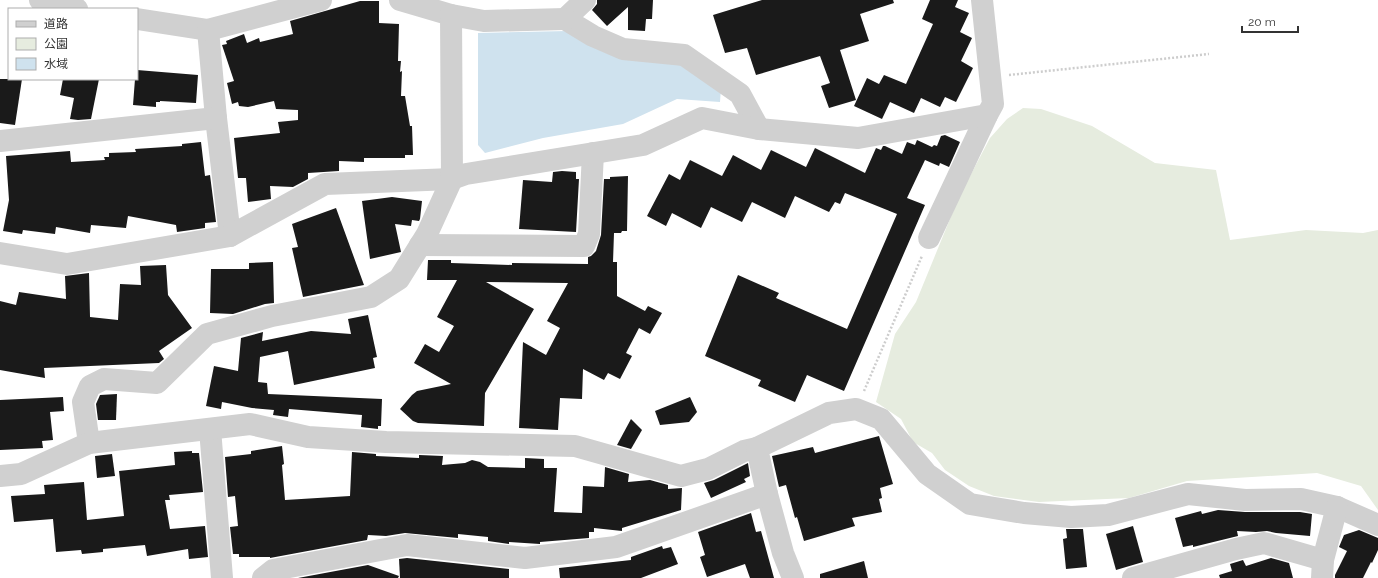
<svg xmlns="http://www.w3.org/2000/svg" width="1378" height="578" font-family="Raleway,'Noto Sans JP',sans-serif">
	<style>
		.green { fill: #e6ecdf }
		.water { fill: #cfe2ee }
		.building { fill: #1a1a1a }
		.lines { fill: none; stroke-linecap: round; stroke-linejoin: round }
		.path { stroke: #cdcdcd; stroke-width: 2.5; stroke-dasharray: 2 2; stroke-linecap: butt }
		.minor { stroke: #d0d0d0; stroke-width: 22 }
	</style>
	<rect width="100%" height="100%" fill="#fff"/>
	<path class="green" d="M 1023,108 L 1041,109 L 1092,126 L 1155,163 L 1216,170 L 1230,240 L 1306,230 L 1363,233 L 1378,230 L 1378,510 L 1361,486 L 1317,473 L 1187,481 L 1129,498 L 1039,502 L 994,496 L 969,486 L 945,470 L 932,453 L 913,442 L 901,419 L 876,402 L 895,334 L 916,302 L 959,197 L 990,138 L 1007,119 Z"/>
	<path class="water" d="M 568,31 L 685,62 L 721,88 L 720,102 L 677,99 L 623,124 L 543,138 L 485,153 L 478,145 L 478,33 Z"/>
	<g class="building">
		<path d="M 597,0 L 653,0 L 652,19 L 646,19 L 645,31 L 628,30 L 628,7 L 607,26 L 592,10 L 597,4 Z"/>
		<path d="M 762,0 L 893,0 L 894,3 L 860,14 L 869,41 L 840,50 L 856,100 L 829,108 L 821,86 L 830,83 L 820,56 L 756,75 L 747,48 L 725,53 L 713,15 Z"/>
		<path d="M 930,0 L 958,0 L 955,7 L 969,13 L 960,32 L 972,38 L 961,61 L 973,68 L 956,102 L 945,97 L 940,107 L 921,98 L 914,113 L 890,102 L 882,119 L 854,106 L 867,78 L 879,84 L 884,75 L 906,84 L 933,24 L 922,19 Z"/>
		<path d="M 360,1 L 379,1 L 379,23 L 399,24 L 398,61 L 401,61 L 400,72 L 402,71 L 401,96 L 405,96 L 410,126 L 412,126 L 413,155 L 405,155 L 405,158 L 364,158 L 364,162 L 339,161 L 339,171 L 308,173 L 308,179 L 293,187 L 270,186 L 271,199 L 248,202 L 246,178 L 238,178 L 234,138 L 280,133 L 278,122 L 298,120 L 298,110 L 276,109 L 274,101 L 248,107 L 239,106 L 238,102 L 232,104 L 227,83 L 234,81 L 222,45 L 227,44 L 226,41 L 244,34 L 247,43 L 259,38 L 260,42 L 293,34 L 290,21 Z"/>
		<path d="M 137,70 L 198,75 L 196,103 L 160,101 L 160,102 L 156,102 L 156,107 L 133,105 L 135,79 L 137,79 Z"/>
		<path d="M 0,79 L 22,79 L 15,125 L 0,123 Z"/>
		<path d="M 63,79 L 99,79 L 91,119 L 78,120 L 70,119 L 74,98 L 60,95 Z"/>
		<path d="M 945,135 L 960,142 L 949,167 L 940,163 L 939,166 L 925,160 L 907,198 L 925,205 L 844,391 L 807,375 L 795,402 L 758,386 L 761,380 L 705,356 L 738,275 L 779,293 L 776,298 L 847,329 L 897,214 L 845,193 L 840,204 L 835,202 L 829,212 L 795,196 L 785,218 L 752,202 L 742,222 L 711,207 L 701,228 L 672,213 L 666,226 L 647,216 L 669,174 L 680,180 L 690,160 L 722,176 L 733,155 L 761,170 L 771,150 L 806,167 L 815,148 L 865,173 L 876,148 L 881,150 L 883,146 L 885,146 L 902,154 L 907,142 L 915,145 L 917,140 L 932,147 L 934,145 L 937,146 L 941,136 Z"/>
		<path d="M 201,142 L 205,176 L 210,175 L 216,222 L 205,223 L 205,228 L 177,232 L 176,225 L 128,216 L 126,228 L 91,225 L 90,233 L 56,227 L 55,234 L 23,230 L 22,234 L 3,231 L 9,200 L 6,156 L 70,151 L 71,162 L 105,160 L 104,157 L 109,157 L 109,153 L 136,152 L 135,149 L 182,146 L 182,144 Z"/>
		<path d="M 562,171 L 576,172 L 576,179 L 579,179 L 576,232 L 519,229 L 523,180 L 552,182 L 553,172 Z"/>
		<path d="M 628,176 L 627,231 L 622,231 L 621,233 L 614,233 L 613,262 L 617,262 L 617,296 L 645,311 L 648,306 L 662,313 L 650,334 L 639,328 L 626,353 L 632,356 L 620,379 L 608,373 L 604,380 L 583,369 L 582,399 L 560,398 L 558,430 L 519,428 L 523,342 L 546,355 L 560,328 L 547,321 L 568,283 L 486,282 L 534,309 L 485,393 L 484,426 L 418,423 L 413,421 L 400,409 L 412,395 L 417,391 L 451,384 L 414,363 L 425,344 L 439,352 L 454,326 L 437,317 L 457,280 L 427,280 L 428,260 L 451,260 L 451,263 L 512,265 L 512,263 L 588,264 L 588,257 L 591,256 L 596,251 L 601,235 L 604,179 L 610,179 L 610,177 Z"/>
		<path d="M 392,197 L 422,201 L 420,219 L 419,221 L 412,220 L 411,226 L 395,224 L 401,252 L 370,259 L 362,201 Z"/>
		<path d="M 336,208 L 364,285 L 303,297 L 292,248 L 298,247 L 292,224 Z"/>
		<path d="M 273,262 L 274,303 L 265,304 L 233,314 L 210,313 L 211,269 L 249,269 L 249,263 Z"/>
		<path d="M 166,265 L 168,295 L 192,328 L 159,351 L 164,359 L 159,363 L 44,368 L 45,378 L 0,370 L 0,301 L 16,305 L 19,292 L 66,299 L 65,276 L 89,273 L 90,317 L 118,320 L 120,284 L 141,285 L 140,266 Z"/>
		<path d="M 368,315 L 377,357 L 373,358 L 375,368 L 294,385 L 288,351 L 260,357 L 258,382 L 267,383 L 268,394 L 382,399 L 381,426 L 378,426 L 378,429 L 361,427 L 362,415 L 289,409 L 288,417 L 273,415 L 274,410 L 252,408 L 222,402 L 221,409 L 206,406 L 214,366 L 238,371 L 241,338 L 263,332 L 262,341 L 311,331 L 351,334 L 348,319 Z"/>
		<path d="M 117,394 L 116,420 L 98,420 L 96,404 L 100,395 Z"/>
		<path d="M 63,397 L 64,411 L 50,412 L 53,440 L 42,441 L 43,448 L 0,450 L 0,400 Z"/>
		<path d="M 690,397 L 697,412 L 689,422 L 660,425 L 655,411 Z"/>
		<path d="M 631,419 L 642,430 L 631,449 L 617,445 Z"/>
		<path d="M 879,436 L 893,484 L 880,488 L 882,498 L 879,499 L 882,512 L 852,518 L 855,526 L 804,541 L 797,517 L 795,518 L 786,485 L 779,487 L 772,456 L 813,447 L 815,453 Z"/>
		<path d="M 282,446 L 284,464 L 282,465 L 285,500 L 350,496 L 352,452 L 376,454 L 376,456 L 419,458 L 419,455 L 443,456 L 442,465 L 465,463 L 472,460 L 480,462 L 488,467 L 525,468 L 525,458 L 544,459 L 544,468 L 557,468 L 554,512 L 582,513 L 583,486 L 604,487 L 605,467 L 629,474 L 628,482 L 650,480 L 668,485 L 668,489 L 682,488 L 681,510 L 622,528 L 622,531 L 594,528 L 594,532 L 589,532 L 589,538 L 540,542 L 540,544 L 509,542 L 509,544 L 488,541 L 488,537 L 458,534 L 458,538 L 405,533 L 386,536 L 368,535 L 367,540 L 270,558 L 270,557 L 239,557 L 239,554 L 233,554 L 230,527 L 238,526 L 235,496 L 228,497 L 225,457 L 251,454 L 251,451 Z"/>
		<path d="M 192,451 L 192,453 L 199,453 L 203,492 L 169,495 L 170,500 L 165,500 L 170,529 L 205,526 L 208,557 L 189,559 L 188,549 L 147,556 L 145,545 L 103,549 L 103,552 L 82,554 L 81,550 L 56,552 L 53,519 L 14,522 L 11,496 L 45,494 L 44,485 L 84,482 L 87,520 L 124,516 L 119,471 L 175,465 L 174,452 Z"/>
		<path d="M 112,454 L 115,476 L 97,478 L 95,456 Z"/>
		<path d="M 748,463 L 750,476 L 744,479 L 746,482 L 711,498 L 704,483 L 714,480 Z"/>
		<path d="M 1218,510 L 1245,512 L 1300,512 L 1312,514 L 1310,536 L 1276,533 L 1267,531 L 1256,532 L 1237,531 L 1238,536 L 1193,547 L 1193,545 L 1183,547 L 1175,518 L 1201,511 L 1202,514 Z"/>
		<path d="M 751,513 L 756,532 L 761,531 L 774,578 L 750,578 L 745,564 L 707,577 L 700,557 L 705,555 L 698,532 Z"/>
		<path d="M 1133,526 L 1143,562 L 1116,570 L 1106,534 Z"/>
		<path d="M 1066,529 L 1083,529 L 1087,567 L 1066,569 L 1063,539 L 1067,538 Z"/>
		<path d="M 1359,530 L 1378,538 L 1378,550 L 1372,563 L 1371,562 L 1363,578 L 1335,578 L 1335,575 L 1347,551 L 1339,547 L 1344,535 Z"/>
		<path d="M 662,546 L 663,549 L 671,547 L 678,564 L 641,578 L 560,578 L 559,568 L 631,560 L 631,557 Z"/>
		<path d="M 407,558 L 509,569 L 509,578 L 400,578 L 399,559 Z"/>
		<path d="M 1271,558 L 1289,563 L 1293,578 L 1220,578 L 1219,575 L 1232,571 L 1230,564 L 1243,560 L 1246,566 Z"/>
		<path d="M 864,561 L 868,578 L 820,578 L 820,574 Z"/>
		<path d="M 368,565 L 399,576 L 398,578 L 298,578 Z"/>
	</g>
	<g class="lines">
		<g class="path">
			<path d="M 1009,75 L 1209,54"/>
			<path d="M 864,391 L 922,256"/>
		</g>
		<g class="minor">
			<path d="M 40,0 L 52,5 L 77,9"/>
			<path d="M 400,0 L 451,15"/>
			<path d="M 585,0 L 565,19 L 593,36 L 623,49 L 684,55 L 740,94 L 759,129"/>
			<path d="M 137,19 L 208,30 L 216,118 L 230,236"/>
			<path d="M 208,30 L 321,0"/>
			<path d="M 0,141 L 216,118"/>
			<path d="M 929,238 L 987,115"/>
			<path d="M 420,245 L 584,246 L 589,234 L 593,153"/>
			<path d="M 0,253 L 67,264 L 230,236 L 325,184 L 452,179 L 466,174 L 643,145 L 702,118 L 759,129 L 858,138 L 987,115 L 993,104 L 982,0"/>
			<path d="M 210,429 L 222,578"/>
			<path d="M 89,443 L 83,402 L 90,386 L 104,379 L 157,383 L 207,334 L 272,316 L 371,297 L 399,279 L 427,234 L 452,179 L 451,15 L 484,21 L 565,19"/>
			<path d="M 0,476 L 21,474 L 89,443 L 250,424 L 308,437 L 386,442 L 575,446 L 681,476 L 708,469 L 744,451 L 757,448"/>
			<path d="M 767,494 L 783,553 L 793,578"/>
			<path d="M 263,578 L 273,570 L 407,545 L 525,558 L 616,547 L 767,494 L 757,448 L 829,413 L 856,409 L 881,419 L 927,474 L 970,504 L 1024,513 L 1071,517 L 1108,515 L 1188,494 L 1245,500 L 1301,499 L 1337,507 L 1378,525"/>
			<path d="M 1133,578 L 1236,549 L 1264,543 L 1323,560"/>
			<path d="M 1322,578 L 1323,560 L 1337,507"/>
		</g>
	</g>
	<rect x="8" y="8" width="130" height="72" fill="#ffffff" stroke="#adadad"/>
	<rect x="16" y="21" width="20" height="6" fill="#d0d0d0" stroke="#adadad"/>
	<text x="44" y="28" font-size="12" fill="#333333">道路</text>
	<rect x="16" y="38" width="20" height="12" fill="#e6ecdf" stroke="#adadad"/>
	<text x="44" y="48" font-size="12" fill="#333333">公園</text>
	<rect x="16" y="58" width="20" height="12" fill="#cfe2ee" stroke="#adadad"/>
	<text x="44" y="68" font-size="12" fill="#333333">水域</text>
	<path d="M1242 26v6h56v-6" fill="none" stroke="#333333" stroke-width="2"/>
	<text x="1248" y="26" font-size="12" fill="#333333" stroke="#ffffff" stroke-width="3" paint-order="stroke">20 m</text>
</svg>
